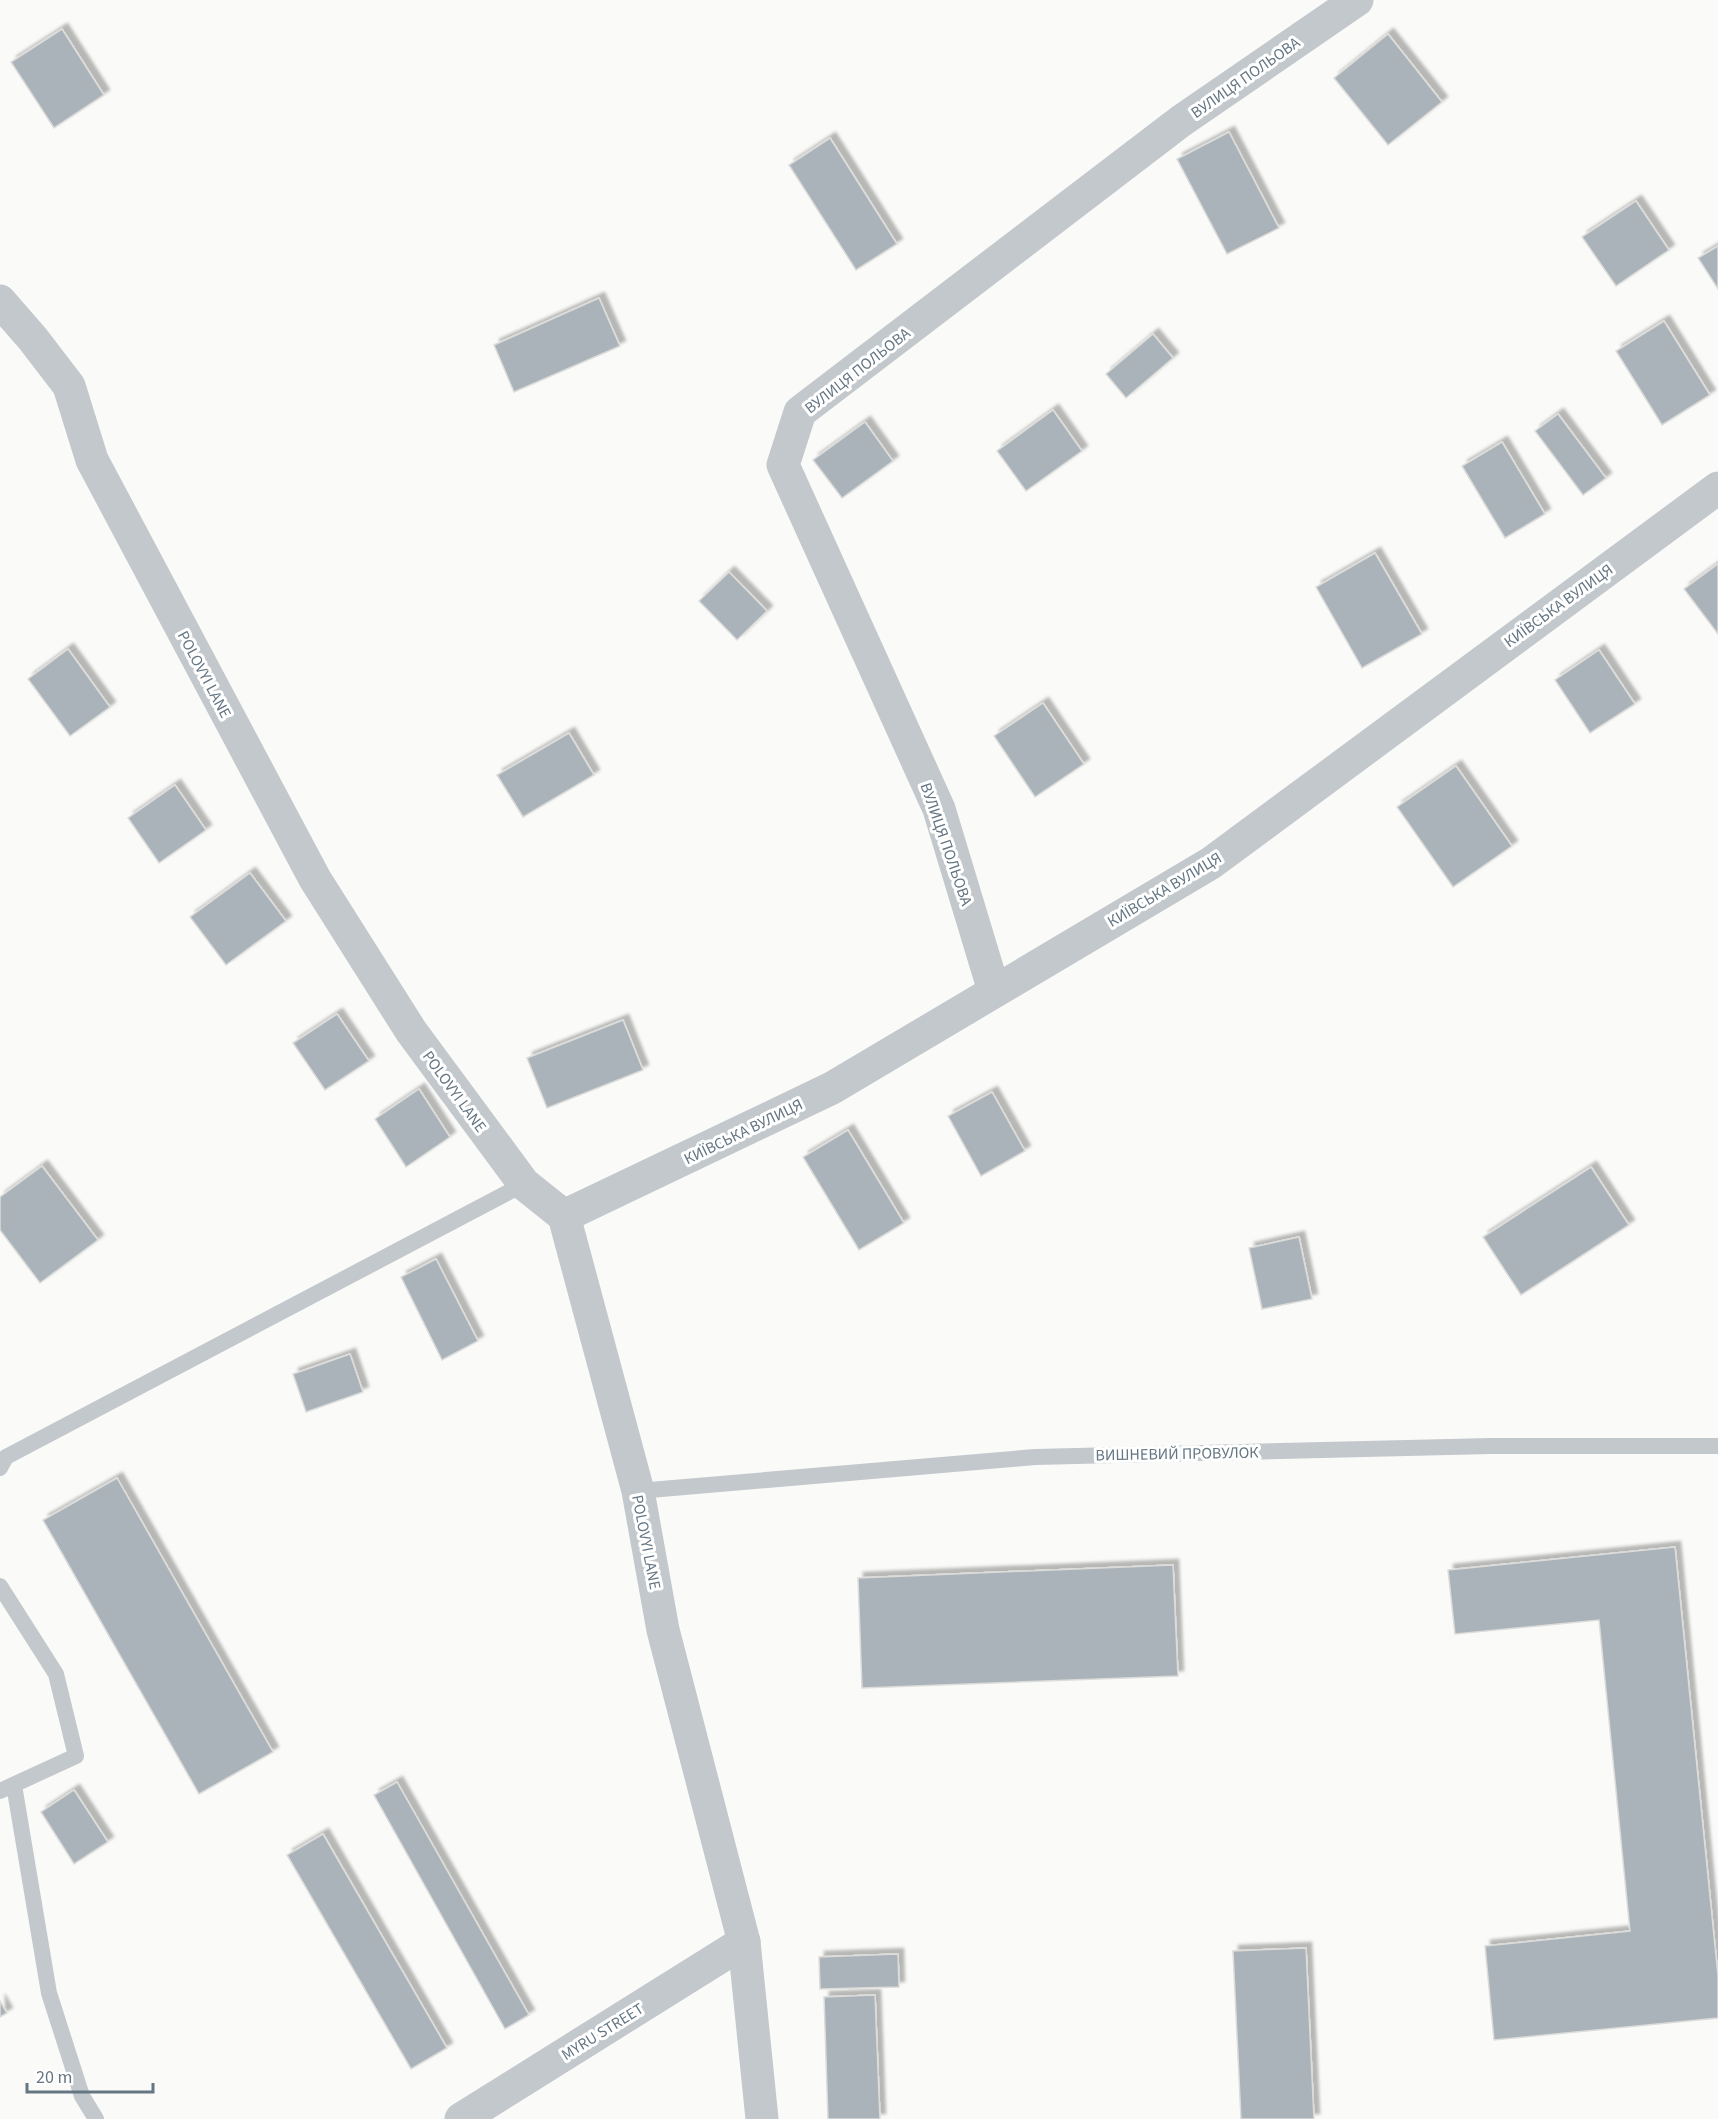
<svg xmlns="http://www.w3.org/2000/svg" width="1718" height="2119" font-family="'Source Sans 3',sans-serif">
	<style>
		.building { fill: #aab3b9; stroke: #dcdcda; stroke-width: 1.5; filter: url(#shadow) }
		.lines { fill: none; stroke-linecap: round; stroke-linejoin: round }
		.service { stroke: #c3c8cc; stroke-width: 16 }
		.minor { stroke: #c3c8cc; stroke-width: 33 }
		.labels { text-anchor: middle; stroke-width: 6; stroke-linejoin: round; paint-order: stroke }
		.street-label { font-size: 16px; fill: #657683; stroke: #fff }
	</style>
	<defs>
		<filter id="shadow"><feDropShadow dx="5.5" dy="-5.5" stdDeviation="1.5" flood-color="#0004"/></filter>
	</defs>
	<rect width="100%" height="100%" fill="#fafaf8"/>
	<g class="building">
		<path d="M 62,29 L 104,95 L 54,128 L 11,62 Z"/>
		<path d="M 1388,34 L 1442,102 L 1388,145 L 1334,78 Z"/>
		<path d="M 1229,132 L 1279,228 L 1227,254 L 1177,159 Z"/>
		<path d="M 830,138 L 897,244 L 856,270 L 789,165 Z"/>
		<path d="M 1636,201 L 1669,250 L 1616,286 L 1582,237 Z"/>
		<path d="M 1718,246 L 1718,289 L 1698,258 Z"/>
		<path d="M 599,298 L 620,346 L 514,392 L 494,345 Z"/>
		<path d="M 1664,321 L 1710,395 L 1662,425 L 1616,351 Z"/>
		<path d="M 1153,334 L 1173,358 L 1126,398 L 1106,374 Z"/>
		<path d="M 1053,410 L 1082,451 L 1026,491 L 997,451 Z"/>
		<path d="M 1558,414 L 1606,478 L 1583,495 L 1535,431 Z"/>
		<path d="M 865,422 L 893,461 L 842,498 L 813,460 Z"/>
		<path d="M 1502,442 L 1545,514 L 1505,538 L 1462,466 Z"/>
		<path d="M 1375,553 L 1422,634 L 1362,668 L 1316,587 Z"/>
		<path d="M 1718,564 L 1718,634 L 1684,589 Z"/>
		<path d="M 729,572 L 767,611 L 737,640 L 699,601 Z"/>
		<path d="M 68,649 L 110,707 L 70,736 L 28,679 Z"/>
		<path d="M 1599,650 L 1635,704 L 1590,733 L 1555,680 Z"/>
		<path d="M 1043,703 L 1084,764 L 1035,797 L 994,736 Z"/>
		<path d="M 569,733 L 594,775 L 523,817 L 497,775 Z"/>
		<path d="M 1456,766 L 1512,846 L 1453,887 L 1397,807 Z"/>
		<path d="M 175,785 L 206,830 L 159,863 L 128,818 Z"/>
		<path d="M 250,873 L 286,921 L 226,965 L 190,917 Z"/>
		<path d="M 337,1014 L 369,1061 L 325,1090 L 293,1043 Z"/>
		<path d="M 623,1020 L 643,1070 L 547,1108 L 527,1058 Z"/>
		<path d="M 419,1089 L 450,1137 L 406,1167 L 375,1119 Z"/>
		<path d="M 992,1092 L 1025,1151 L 981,1176 L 948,1116 Z"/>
		<path d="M 848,1130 L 904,1223 L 859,1250 L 803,1157 Z"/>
		<path d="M 42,1166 L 98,1240 L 40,1283 L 0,1230 L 0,1197 Z"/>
		<path d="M 1591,1167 L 1629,1225 L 1521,1295 L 1483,1237 Z"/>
		<path d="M 1299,1237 L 1312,1299 L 1262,1309 L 1249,1248 Z"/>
		<path d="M 436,1259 L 478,1341 L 442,1360 L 401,1277 Z"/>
		<path d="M 350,1354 L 363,1392 L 306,1412 L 293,1374 Z"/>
		<path d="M 117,1478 L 273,1752 L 199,1794 L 43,1520 Z"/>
		<path d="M 1675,1547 L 1718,1976 L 1718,2018 L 1494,2040 L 1485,1946 L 1630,1931 L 1599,1620 L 1455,1634 L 1448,1570 Z"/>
		<path d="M 1173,1565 L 1178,1676 L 862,1688 L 858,1578 Z"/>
		<path d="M 397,1782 L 529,2015 L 505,2029 L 374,1795 Z"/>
		<path d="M 74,1790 L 108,1842 L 74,1864 L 41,1812 Z"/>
		<path d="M 323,1834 L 447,2048 L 411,2069 L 287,1855 Z"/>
		<path d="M 1306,1948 L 1314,2119 L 1241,2119 L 1233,1951 Z"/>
		<path d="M 898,1954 L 899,1987 L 820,1989 L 819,1957 Z"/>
		<path d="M 875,1995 L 880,2119 L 828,2119 L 824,1997 Z"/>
		<path d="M 0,2001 L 7,2013 L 0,2017 Z"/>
	</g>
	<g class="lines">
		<g class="service">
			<path d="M 0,1468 L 6,1457 L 524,1184"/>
			<path d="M 638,1491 L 1035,1457 L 1491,1446 L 1718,1446"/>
			<path d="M 0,1586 L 56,1674 L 76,1756 L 0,1791"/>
			<path d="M 14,1785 L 49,1993 L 82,2096 L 96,2119"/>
		</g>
		<g class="minor">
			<path d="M 0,301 L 33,339 L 69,386 L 92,460 L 315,879 L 411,1031 L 524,1184 L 564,1216 L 638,1491 L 663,1630 L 744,1942 L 762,2119"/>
			<path d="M 994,991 L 939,809 L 783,465 L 800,412 L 1181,121 L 1357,0"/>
			<path d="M 564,1216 L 832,1088 L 1211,863 L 1718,488"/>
			<path d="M 461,2119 L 744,1942"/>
		</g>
	</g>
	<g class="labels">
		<g class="street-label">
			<text transform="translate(1245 77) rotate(-35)" y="6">ВУЛИЦЯ ПОЛЬОВА</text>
			<text transform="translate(857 370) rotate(-38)" y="6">ВУЛИЦЯ ПОЛЬОВА</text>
			<text transform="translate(1558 605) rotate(-36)" y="6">КИЇВСЬКА ВУЛИЦЯ</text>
			<text transform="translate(205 674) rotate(62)" y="6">POLOVYI LANE</text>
			<text transform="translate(947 844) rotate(71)" y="6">ВУЛИЦЯ ПОЛЬОВА</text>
			<text transform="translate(1164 889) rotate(-31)" y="6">КИЇВСЬКА ВУЛИЦЯ</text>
			<text transform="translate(455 1091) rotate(54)" y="6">POLOVYI LANE</text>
			<text transform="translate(743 1131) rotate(-26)" y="6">КИЇВСЬКА ВУЛИЦЯ</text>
			<text transform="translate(1177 1453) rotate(-1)" y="6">ВИШНЕВИЙ ПРОВУЛОК</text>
			<text transform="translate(647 1542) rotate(79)" y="6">POLOVYI LANE</text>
			<text transform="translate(602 2031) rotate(-32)" y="6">MYRU STREET</text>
		</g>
	</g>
	<path d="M27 2083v9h126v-9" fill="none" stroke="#657683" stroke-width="3"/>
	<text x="36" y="2083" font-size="18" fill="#657683" stroke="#ffffff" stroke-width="4.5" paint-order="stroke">20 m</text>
</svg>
